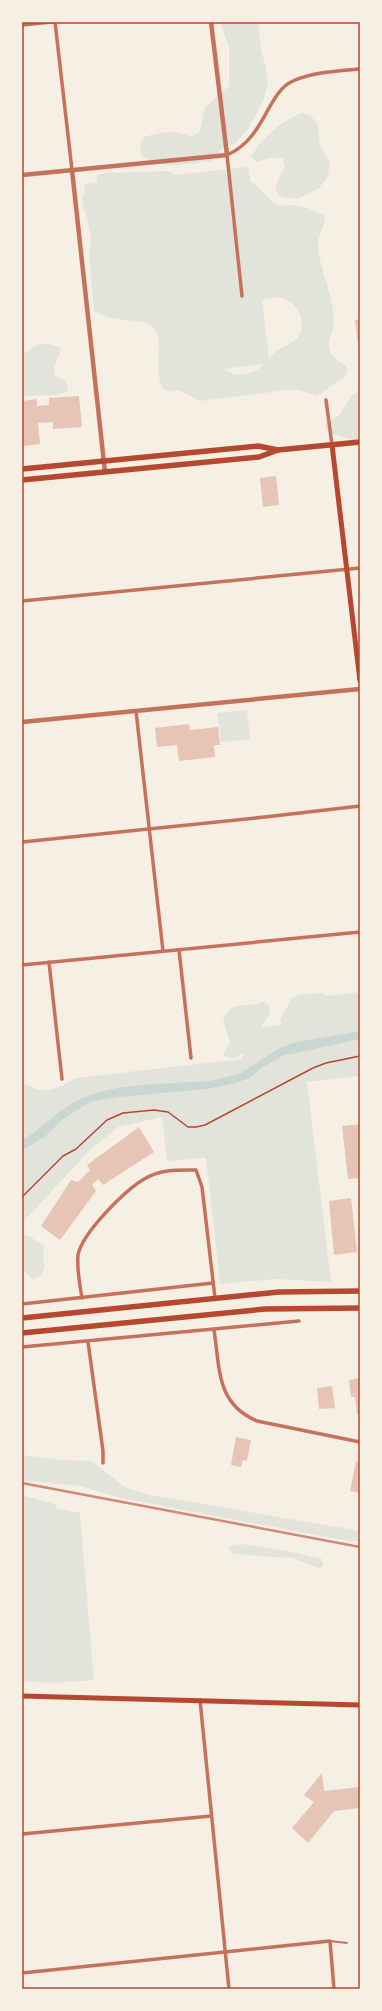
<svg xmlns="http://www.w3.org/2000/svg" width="382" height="2011" font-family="Manrope,sans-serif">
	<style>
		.green { fill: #e2e4dc; fill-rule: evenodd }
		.water { fill: #c9d6d2 }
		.building { fill: #e6c5b7 }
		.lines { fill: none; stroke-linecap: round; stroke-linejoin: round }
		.path { stroke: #b5482f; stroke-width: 1.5 }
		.service { stroke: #c5725c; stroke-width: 2 }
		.minor { stroke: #c5725c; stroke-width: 3.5 }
		.tertiary { stroke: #c5725c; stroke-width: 4.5 }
		.secondary { stroke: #b5482f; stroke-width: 5 }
		.primary { stroke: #b5482f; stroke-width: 5.5 }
		.rail { stroke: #cf8b77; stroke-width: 2.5 }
		.neatline { fill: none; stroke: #b5482f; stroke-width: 1.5 }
	</style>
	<rect width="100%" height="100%" fill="#f6efe4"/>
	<g class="green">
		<path d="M 220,22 L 258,22 L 261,50 L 266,67 L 268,84 L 263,101 L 248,129 L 236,143 L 223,148 L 211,161 C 186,164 166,170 142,157 L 140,145 L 144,137 C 161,132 174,129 191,137 L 200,131 L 205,107 L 229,86 L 229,47 Z"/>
		<path d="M 301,113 L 309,115 L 318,123 L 319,142 L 330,164 L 327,178 L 319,188 L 302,197 L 295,199 L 279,196 L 275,189 L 280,174 L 285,167 L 283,158 L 269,158 L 256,162 L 251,157 C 263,136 280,123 301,113 Z"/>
		<path d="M 248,167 L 249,175 L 250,176 L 250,182 C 262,187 267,200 278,205 C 282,207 286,205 291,205 C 302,205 317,210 325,217 C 325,226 317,239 318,246 C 320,273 335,297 334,324 C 333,333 326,341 330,351 C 333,360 344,361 348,370 L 345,377 C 333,382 327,391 316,396 L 299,390 L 287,390 L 199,401 L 179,390 L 170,392 L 163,389 C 160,382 158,375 158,368 C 158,354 164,328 145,323 C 126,319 113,321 94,311 L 89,253 C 96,232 82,215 82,195 L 85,192 L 84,184 L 97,183 L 97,175 L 106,173 L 170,171 L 175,175 ZM 278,297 C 284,299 290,301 295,306 C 302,312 305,331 297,338 C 289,346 277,348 269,358 L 262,300 ZM 263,364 C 255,375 234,378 224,369 Z"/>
		<path d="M 38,344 L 50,344 L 61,348 C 59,360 54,361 54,374 L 67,382 L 68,391 L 56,395 L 22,396 L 22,355 Z"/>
		<path d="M 360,389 L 360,442 L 329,433 L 325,428 L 326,423 L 339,416 L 352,395 Z"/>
		<path d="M 247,710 L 250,739 L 221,742 L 217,713 Z"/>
		<path d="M 360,992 L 360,1076 L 307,1082 L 331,1282 L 275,1279 L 220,1284 L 206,1158 L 167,1161 L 162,1117 L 118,1127 L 91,1149 L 24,1221 L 22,1221 L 22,1085 C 28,1084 31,1087 37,1089 C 49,1093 66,1085 75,1078 L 243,1059 L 243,1053 C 236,1059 230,1059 223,1055 L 230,1042 L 223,1020 C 233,998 245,1009 263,1002 L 269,1005 L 270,1014 L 261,1027 L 282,1025 L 280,1021 C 283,1013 288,1006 292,998 L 299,994 L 323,993 L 325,996 Z"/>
		<path d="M 22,1234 L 29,1236 L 44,1246 L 43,1258 L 45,1268 L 41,1275 L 33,1280 L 22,1269 Z"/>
		<path d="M 22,1455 L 61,1460 L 92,1461 L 126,1488 L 151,1495 L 360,1531 L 360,1541 L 347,1541 L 125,1499 L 80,1486 L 22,1480 Z"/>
		<path d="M 22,1495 L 57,1505 L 56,1508 L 80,1513 L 94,1680 L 57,1683 L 22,1681 Z"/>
		<path d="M 242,1544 L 287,1551 L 322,1559 L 323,1566 L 319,1568 L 292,1558 L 233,1554 L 229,1549 L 232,1545 Z"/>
	</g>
	<path class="water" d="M 360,1031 L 360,1039 L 282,1056 L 263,1067 L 249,1078 L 236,1083 L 208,1089 L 118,1097 L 90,1102 L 63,1119 L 47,1135 L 22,1151 L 22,1141 C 41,1129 56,1112 76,1101 C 112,1082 170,1084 210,1081 L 239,1074 L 278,1049 L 292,1043 Z"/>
	<g class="building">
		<path d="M 360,319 L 360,352 L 359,352 L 355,320 Z"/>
		<path d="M 79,396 L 82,427 L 53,429 L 53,422 L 38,423 L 40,444 L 22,446 L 22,401 L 37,399 L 37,406 L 49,405 L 49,398 Z"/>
		<path d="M 276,476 L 279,505 L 263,507 L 260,478 Z"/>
		<path d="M 189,724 L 190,730 L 218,727 L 220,745 L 214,745 L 215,757 L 179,761 L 177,745 L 157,747 L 155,728 Z"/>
		<path d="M 360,1124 L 360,1178 L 348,1179 L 342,1126 Z"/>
		<path d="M 139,1127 L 154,1152 L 103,1185 L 98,1179 L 92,1185 L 96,1191 L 60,1240 L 41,1226 L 71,1180 L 78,1182 L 90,1170 L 87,1165 Z"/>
		<path d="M 351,1198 L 357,1252 L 334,1255 L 329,1201 Z"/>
		<path d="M 360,1378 L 360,1414 L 357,1414 L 355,1397 L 351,1397 L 349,1380 Z"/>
		<path d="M 332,1386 L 335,1408 L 319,1409 L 317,1388 Z"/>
		<path d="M 236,1437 L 251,1440 L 247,1461 L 243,1460 L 241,1467 L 231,1465 Z"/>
		<path d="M 356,1461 L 360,1462 L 360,1493 L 350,1491 Z"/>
		<path d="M 322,1773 L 324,1791 L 360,1787 L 360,1808 L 334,1811 L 308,1843 L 292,1828 L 314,1802 L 304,1795 Z"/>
	</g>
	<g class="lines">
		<path class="path" d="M 22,1197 L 63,1156 L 76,1149 L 107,1120 L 123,1113 L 154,1110 L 168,1112 L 188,1127 L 196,1127 L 205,1125 L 313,1068 L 326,1063 L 360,1056"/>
		<path class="service" d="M 330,1941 L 347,1943"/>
		<g class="minor">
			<path d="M 55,22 L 72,170"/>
			<path d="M 22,25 L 52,22"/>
			<path d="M 242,296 L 227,155 C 265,139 267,92 293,81 C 313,72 338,71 360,69"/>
			<path d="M 326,400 L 332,445"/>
			<path d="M 22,601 L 360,568"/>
			<path d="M 136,711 L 163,951"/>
			<path d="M 22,842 L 265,817 L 360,806"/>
			<path d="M 179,950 L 191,1058"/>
			<path d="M 49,962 L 62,1079"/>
			<path d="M 22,965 L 360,932"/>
			<path d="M 82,1298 C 80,1287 77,1266 78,1255 C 82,1233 126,1189 146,1178 C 161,1169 179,1170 196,1170 L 202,1187 L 215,1298"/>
			<path d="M 22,1304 L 213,1283"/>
			<path d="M 214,1330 C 220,1368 216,1404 257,1421 L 360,1442"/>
			<path d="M 88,1342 L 103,1451 L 103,1463"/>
			<path d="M 22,1347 L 299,1321"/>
			<path d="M 200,1700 L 229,1989"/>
			<path d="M 22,1834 L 211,1816"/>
			<path d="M 22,1973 L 330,1941 L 334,1989"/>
		</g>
		<g class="tertiary">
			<path d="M 72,170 L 105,472"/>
			<path d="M 22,175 L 227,155 L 211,22"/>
			<path d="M 22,722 L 360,689"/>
		</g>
		<g class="secondary">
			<path d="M 332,445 L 360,681"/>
			<path d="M 22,1696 L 360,1705"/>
		</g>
		<g class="primary">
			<path d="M 22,469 L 258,446 L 278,450"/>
			<path d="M 22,480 L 259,457 L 278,450 L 360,442"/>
			<path d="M 22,1318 L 279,1292 L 360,1291"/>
			<path d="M 22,1333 L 265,1309 L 360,1308"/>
		</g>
		<path class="rail" d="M 22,1483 L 360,1547"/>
	</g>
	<rect width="382" height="2011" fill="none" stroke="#f6efe4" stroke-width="46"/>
	<rect x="23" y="23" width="336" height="1965" class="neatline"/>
</svg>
